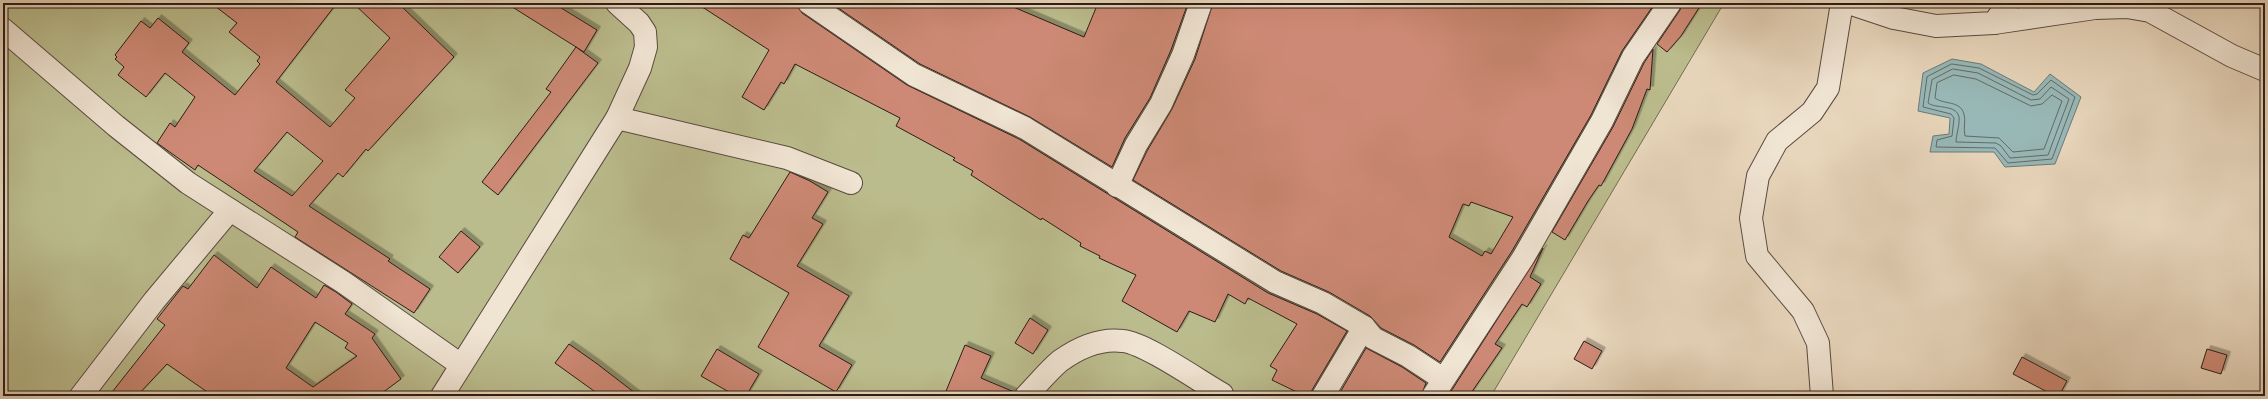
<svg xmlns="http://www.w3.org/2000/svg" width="2268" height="399" font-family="'Gentium Book Plus',serif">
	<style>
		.green { fill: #bbbc8d; stroke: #736c52 }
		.water { fill: #98b8b7; stroke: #6c7a77 }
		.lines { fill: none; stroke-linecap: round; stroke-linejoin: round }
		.shore { stroke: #626a66; stroke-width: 1 }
		.building { fill: #cd8975; stroke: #2b1d16; fill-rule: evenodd; filter: url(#shadow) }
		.minor-casing { stroke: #5a4b40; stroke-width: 24 }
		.minor { stroke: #f0e4d3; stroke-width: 22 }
	</style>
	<defs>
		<filter id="shadow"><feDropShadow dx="3.5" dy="-3.5" stdDeviation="0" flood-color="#0004"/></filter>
	</defs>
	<rect width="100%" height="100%" fill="#e8d6bc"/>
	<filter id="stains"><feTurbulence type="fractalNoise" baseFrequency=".005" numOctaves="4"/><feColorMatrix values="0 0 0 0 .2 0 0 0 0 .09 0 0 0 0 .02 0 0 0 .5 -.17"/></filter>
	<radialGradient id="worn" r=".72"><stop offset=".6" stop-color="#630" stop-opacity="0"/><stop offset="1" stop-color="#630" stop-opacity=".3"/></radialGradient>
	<path class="green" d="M 3,3 L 1724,3 L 1491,396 L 3,396 Z"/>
	<path class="water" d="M 1952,59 L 1981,64 L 2034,92 L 2050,74 L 2081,97 L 2055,164 L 2005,167 L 1994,152 L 1930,152 L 1933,136 L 1949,134 L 1950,118 L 1918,111 L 1923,73 Z"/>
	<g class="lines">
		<g class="shore">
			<path d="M 1952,64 L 1979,68 L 2033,95 L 2037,94 L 2051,80 L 2075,97 L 2052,159 L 2008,163 L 1995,148 L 1936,147 L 1937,140 L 1952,136 L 1954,118 L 1951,114 L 1923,107 L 1927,77 Z"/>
			<path d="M 1953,69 L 1978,73 L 2031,100 L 2040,99 L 2051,87 L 2069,99 L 2048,155 L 2010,158 L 2001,146 L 1996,143 L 1956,142 C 1956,135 1960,125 1959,117 C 1956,104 1936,109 1928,103 L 1932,80 Z"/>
			<path d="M 1954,75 L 1976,79 L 2031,106 L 2042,104 L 2052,95 L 2062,101 L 2044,149 L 2013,152 L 1999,138 L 1965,136 C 1963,129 1966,121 1964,114 C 1960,100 1944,105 1935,98 L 1937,83 Z"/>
		</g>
	</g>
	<g class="building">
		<path d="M 211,3 L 337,3 L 276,82 L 330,127 L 355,98 L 345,90 L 390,38 L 353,3 L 398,3 L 454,57 L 368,151 L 366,149 L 343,177 L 338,173 L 309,206 L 390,259 L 388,261 L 430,289 L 414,313 L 295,237 L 298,232 L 198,165 L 195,170 L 157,143 L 170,123 L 175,127 L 195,97 L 165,73 L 146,97 L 118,75 L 124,67 L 115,59 L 117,57 L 115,55 L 141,21 L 150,28 L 158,18 L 189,43 L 182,52 L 235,95 L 260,64 L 257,61 L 260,57 L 229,32 L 237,23 ZM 287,132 L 323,161 L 292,196 L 254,171 Z"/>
		<path d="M 506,3 L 553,3 L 597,30 L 584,52 Z"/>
		<path d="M 696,3 L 797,3 L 802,13 L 907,85 L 1019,139 L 1268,293 L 1317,314 L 1347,331 L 1312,390 L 1311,396 L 1305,396 L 1272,380 L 1277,370 L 1270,366 L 1297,324 L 1248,298 L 1245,304 L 1228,294 L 1215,322 L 1189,311 L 1177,332 L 1122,301 L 1136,275 L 1099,258 L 1100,256 L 1080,246 L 1081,243 L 1042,218 L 1041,220 L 971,175 L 973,171 L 953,160 L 955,158 L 896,126 L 900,118 L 795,64 L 784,84 L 781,82 L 764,110 L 742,97 L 769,50 Z"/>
		<path d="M 831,3 L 1004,3 L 1084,37 L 1098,3 L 1188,3 L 1171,50 L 1150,98 L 1125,138 L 1112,167 L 1030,117 L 920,64 Z"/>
		<path d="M 1213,3 L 1655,3 L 1622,51 L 1591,115 L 1512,251 L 1440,362 L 1414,345 L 1381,328 L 1370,316 L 1329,292 L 1281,271 L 1133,180 L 1147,151 L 1172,109 L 1195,59 ZM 1471,202 L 1513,217 L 1491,254 L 1485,251 L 1482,256 L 1449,237 L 1463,204 L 1469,206 Z"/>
		<path d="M 1682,3 L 1702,3 L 1681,36 L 1667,52 L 1657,44 L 1680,10 Z"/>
		<path d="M 576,47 L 598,63 L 498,195 L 482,182 L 551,92 L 546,89 Z"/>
		<path d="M 1653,49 L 1650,90 L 1647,89 L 1632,129 L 1601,186 L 1599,185 L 1588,201 L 1565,240 L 1552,232 L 1613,127 L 1644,63 Z"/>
		<path d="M 790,172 L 810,181 L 828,192 L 812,218 L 823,224 L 797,266 L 849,296 L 819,346 L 852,365 L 836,392 L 758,347 L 789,293 L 730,259 L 743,235 L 749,238 Z"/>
		<path d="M 461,231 L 480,247 L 458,273 L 439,257 Z"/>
		<path d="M 1543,248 L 1530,277 L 1541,284 L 1527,307 L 1522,304 L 1495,344 L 1502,348 L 1469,396 L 1448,396 Z"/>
		<path d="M 214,255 L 257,288 L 271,267 L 316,298 L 324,285 L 336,292 L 352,304 L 345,314 L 375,334 L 372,338 L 401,379 L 378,396 L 213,396 L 167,364 L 137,396 L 109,396 L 165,325 L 157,319 L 183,286 L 188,289 ZM 315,322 L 348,343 L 345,348 L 357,356 L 313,387 L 286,368 Z"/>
		<path d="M 1030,318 L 1048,330 L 1033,354 L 1015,343 Z"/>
		<path d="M 1584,341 L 1602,351 L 1592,369 L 1574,359 Z"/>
		<path d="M 569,344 L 596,363 L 639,396 L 601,396 L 555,363 Z"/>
		<path d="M 965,345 L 991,356 L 981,378 L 1014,392 L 1014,396 L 944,396 Z"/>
		<path d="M 1366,348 L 1402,367 L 1426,383 L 1421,396 L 1338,396 Z"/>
		<path d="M 717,349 L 759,374 L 746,396 L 736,396 L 701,376 Z"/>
		<path d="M 2207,349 L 2227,355 L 2221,374 L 2201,368 Z"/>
		<path d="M 2022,357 L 2067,381 L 2059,396 L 2055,396 L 2013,374 Z"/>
	</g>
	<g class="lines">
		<defs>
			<g id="minor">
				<path d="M 809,3 L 914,75 L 1025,128 L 1275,282 L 1323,303 L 1364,327 L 1373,338 L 1408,356 L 1443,379"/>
				<path d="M 1849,3 L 1894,18 L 1936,26 L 1994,23 L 2008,3"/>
				<path d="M 1994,23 L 2095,8 L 2127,7 L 2150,11 L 2232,56 L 2265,70"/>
				<path d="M 3,29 L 116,126 L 188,183 L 343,282 L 461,365"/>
				<path d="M 617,118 L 787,158 L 851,183"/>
				<path d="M 1117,186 L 1136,145 L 1161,104 L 1183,55 L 1201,3"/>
				<path d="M 81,396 L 154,301 L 230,210"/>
				<path d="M 442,396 L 617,118 L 640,68 L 646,47 L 645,32 L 639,23 L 617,3"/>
				<path d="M 1026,396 C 1037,385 1048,371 1060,361 C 1078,348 1100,338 1123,341 C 1145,343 1199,381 1222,394"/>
				<path d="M 1323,396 L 1364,327"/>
				<path d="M 1433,396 L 1523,258 L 1602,121 L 1633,57 L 1670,3"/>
				<path d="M 1822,396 L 1818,343 L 1803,311 L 1757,256 L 1751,218 L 1758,176 L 1777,141 L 1812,112 L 1828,88 L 1842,3"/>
			</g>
		</defs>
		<use href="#minor" class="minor-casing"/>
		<use href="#minor" class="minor"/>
	</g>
	<rect width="2268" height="399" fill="none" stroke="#e8d6bc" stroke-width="16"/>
	<rect x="4" y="4" width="2260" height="391" fill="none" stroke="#2b1d16" stroke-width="2"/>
	<rect x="8" y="8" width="2252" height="383" fill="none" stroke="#2b1d16"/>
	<rect width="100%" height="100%" filter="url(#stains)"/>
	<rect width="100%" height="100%" fill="url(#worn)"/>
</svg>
